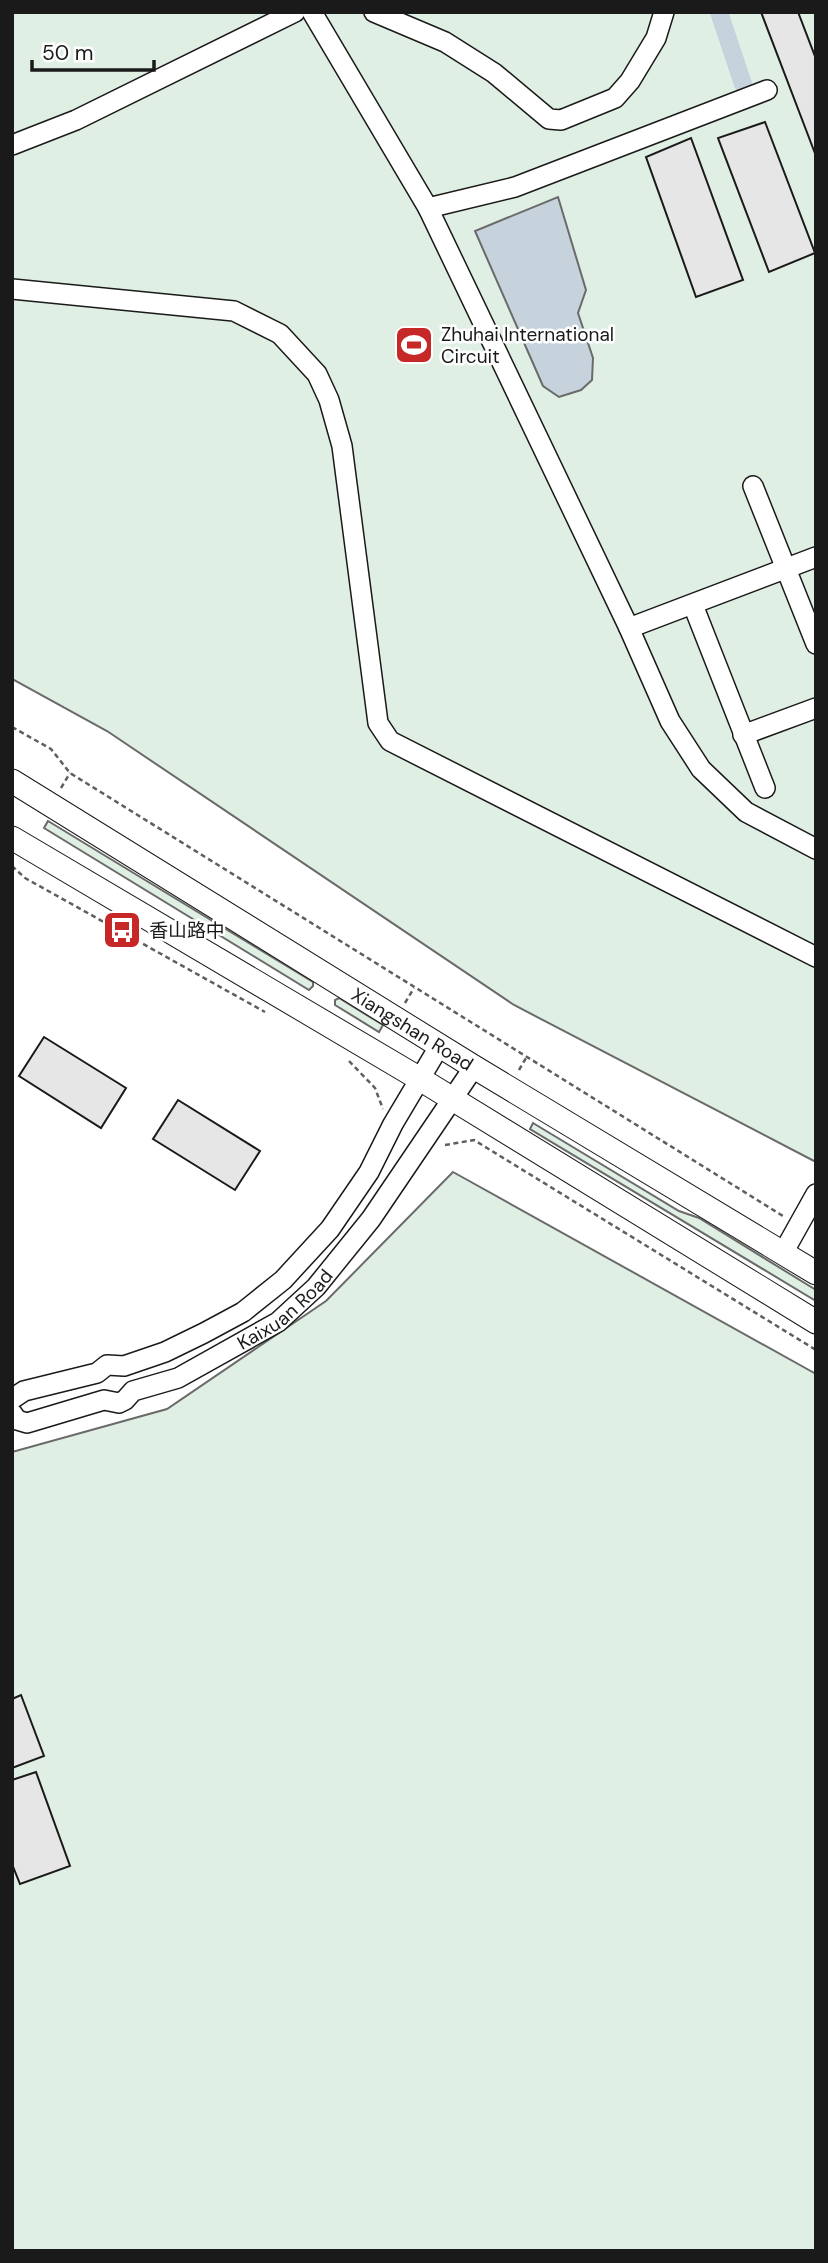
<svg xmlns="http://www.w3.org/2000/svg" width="828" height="2263" font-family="'DM Sans','Noto Sans SC',sans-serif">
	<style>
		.green { fill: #e0efe3; stroke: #6a6a6a; stroke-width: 2 }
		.water { fill: #c6d2dc; stroke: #6a6a6a; stroke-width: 2 }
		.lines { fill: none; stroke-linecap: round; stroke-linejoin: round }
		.canal { stroke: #c6d2dc; stroke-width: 18 }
		.building { fill: #e6e6e6; stroke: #1a1a1a; stroke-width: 2 }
		.minor-casing { stroke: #1a1a1a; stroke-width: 22 }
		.major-casing { stroke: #1a1a1a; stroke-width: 25 }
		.path { stroke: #5f5f5f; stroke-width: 2.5; stroke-dasharray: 5 3.5; stroke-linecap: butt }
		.minor { stroke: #fff; stroke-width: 19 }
		.major { stroke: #fff; stroke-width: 23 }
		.labels { text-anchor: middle; stroke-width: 5; stroke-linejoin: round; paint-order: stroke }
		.poi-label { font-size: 19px; fill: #1a1a1a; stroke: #fff; text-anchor: start }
		.street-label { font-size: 19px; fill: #1a1a1a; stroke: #fff }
	</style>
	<rect width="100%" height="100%" fill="#fff"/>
	<g class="green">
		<path d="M 12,12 L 816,12 L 816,1162 L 514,1005 L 107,731 L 12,679 Z"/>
		<path d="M 48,821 L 313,982 L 313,986 L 309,990 L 44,828 Z"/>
		<path d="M 339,998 L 383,1025 L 379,1032 L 335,1005 L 335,1000 Z"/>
		<path d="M 533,1123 L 679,1211 L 699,1218 L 816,1290 L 816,1301 L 530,1129 Z"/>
		<path d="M 453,1172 L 816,1374 L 816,2251 L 12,2251 L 12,1452 L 167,1409 L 326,1301 Z"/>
	</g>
	<path class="water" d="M 558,197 L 586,290 L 578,313 L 593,358 L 592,380 L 581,390 L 559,397 L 543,386 L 475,231 Z"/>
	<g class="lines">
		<path class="canal" d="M 719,12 L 743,84"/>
	</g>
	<g class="building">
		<path d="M 761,12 L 798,12 L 816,59 L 816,156 Z"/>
		<path d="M 765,122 L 815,253 L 769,272 L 718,138 Z"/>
		<path d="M 691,138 L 743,280 L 696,297 L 646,157 Z"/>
		<path d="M 44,1037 L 126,1088 L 101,1128 L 19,1076 Z"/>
		<path d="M 178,1100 L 260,1151 L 235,1190 L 153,1139 Z"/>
		<path d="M 21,1695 L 44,1756 L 12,1768 L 12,1699 Z"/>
		<path d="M 36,1772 L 70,1866 L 20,1884 L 12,1864 L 12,1780 Z"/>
	</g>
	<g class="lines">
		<defs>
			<g id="minor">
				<path d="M 312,12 L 428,208 L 629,628 L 670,721 L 701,769 L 746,812 L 816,849"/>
				<path d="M 374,12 L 445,42 L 494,73 L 549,119 L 561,120 L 615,98 L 630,81 L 656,38 L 664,12"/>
				<path d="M 12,145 L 76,120 L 295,12"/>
				<path d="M 428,208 L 515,187 L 767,90"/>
				<path d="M 12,289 L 234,311 L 280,334 L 317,374 L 329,400 L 342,446 L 378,723 L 390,741 L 816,957"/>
				<path d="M 753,486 L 816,644"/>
				<path d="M 693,605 L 765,788"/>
				<path d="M 629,628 L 816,557"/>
				<path d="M 743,735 L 816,708"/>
				<path d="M 783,1253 L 816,1194"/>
				<path d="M 12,1399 L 24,1391 L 97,1373 L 107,1365 L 124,1366 L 165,1352 L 204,1333 L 243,1312 L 283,1280 L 330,1229 L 369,1172 L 393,1124 L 440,1045"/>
				<path id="s1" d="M 12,1413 L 17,1420 L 27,1423 L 104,1400 L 119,1403 L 125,1400 L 133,1391 L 178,1378 L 278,1322 L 316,1287 L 371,1219 L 474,1067"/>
			</g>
			<g id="major">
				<path id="s2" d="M 12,781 L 474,1067 L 816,1273"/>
				<path d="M 12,838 L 420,1079 L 816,1322"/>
			</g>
		</defs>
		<use href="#minor" class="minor-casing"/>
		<use href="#major" class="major-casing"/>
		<g class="path">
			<path d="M 12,727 L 51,749 L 70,773 L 783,1216"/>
			<path d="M 61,788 L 70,773"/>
			<path d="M 12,866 L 25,878 L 265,1012"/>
			<path d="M 405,1003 L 414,988"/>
			<path d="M 349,1061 L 375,1088 L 383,1109"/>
			<path d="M 519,1070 L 526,1058"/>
			<path d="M 445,1145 L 474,1140 L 816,1350"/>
		</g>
		<use href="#minor" class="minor"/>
		<use href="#major" class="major"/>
	</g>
	<defs>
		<symbol id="stadium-square" viewBox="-11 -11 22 22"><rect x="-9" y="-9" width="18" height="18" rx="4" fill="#c62828" stroke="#fff"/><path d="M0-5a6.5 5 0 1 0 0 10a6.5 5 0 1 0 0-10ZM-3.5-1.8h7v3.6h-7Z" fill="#fff"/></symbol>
		<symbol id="bus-square" viewBox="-11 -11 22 22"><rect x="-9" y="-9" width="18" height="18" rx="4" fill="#c62828" stroke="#fff"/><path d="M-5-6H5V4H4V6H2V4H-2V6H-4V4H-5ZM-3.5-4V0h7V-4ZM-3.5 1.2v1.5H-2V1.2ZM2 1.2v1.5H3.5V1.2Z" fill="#fff"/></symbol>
	</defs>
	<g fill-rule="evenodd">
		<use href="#stadium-square" x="392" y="323" width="44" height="44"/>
		<use href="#bus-square" x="100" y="908" width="44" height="44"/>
	</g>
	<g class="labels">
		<g class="poi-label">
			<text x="441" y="341">Zhuhai International<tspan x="441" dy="22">Circuit</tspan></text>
			<text x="149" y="937">香山路中</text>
		</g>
		<g class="street-label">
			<text dy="7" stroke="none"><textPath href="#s2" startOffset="471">Xiangshan Road</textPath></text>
			<text dy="7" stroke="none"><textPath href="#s1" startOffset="308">Kaixuan Road</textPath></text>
		</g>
	</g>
	<rect width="828" height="2263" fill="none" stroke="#1a1a1a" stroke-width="28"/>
	<path d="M32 60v10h122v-10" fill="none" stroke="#1a1a1a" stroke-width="3.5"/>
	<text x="42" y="60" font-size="21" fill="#1a1a1a" stroke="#ffffff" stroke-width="5" paint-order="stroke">50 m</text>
</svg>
